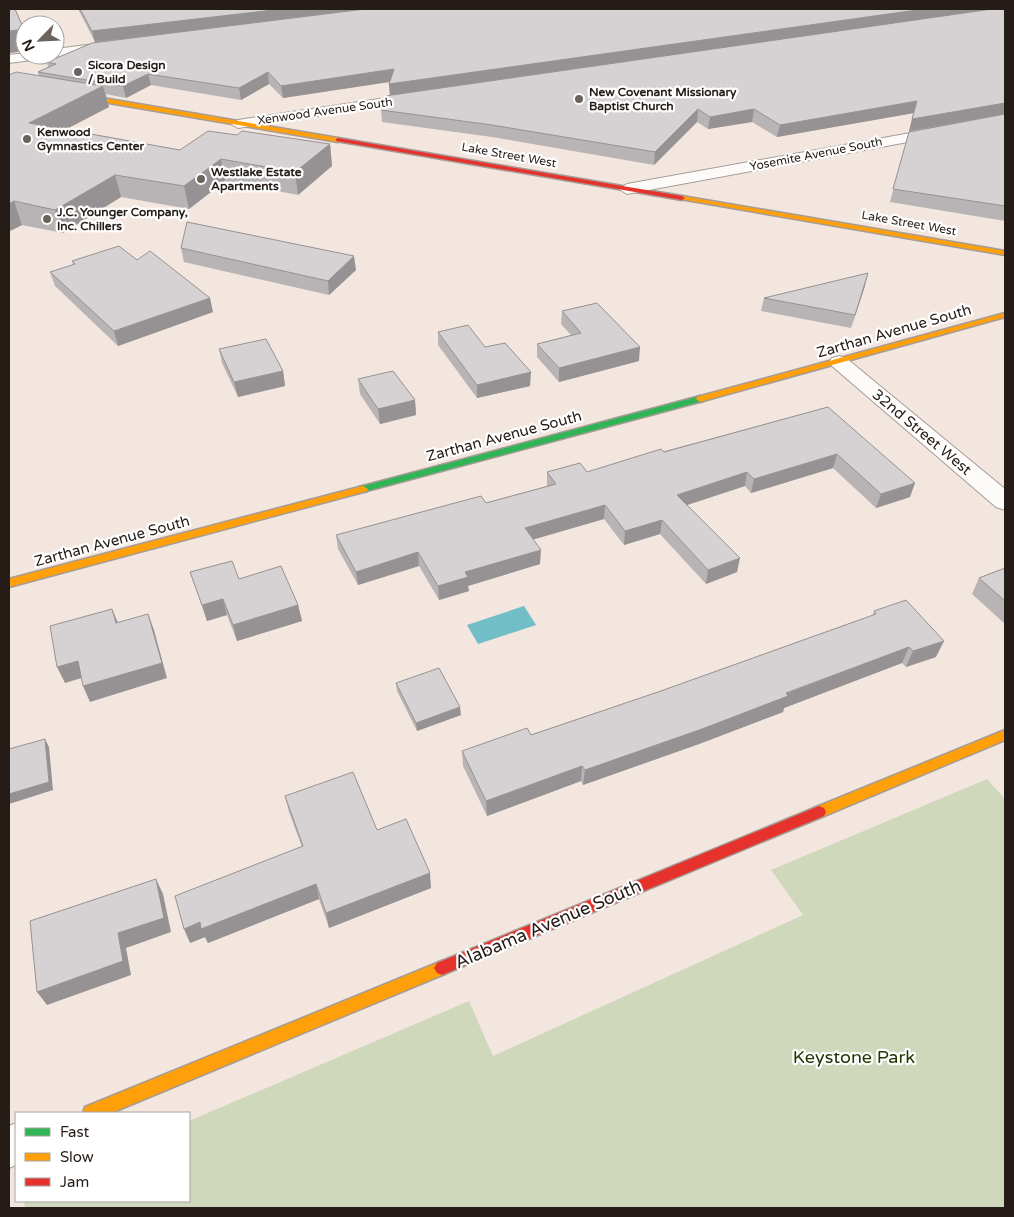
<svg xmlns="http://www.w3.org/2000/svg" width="1014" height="1217" font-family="'Varela Round',sans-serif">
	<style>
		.green { fill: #d0d8bb }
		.water { fill: #71bec7 }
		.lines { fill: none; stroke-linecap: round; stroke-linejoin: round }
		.street-casing { stroke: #a69c96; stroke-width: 2 }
		.fast-casing { stroke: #a69c96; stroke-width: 3 }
		.slow-casing { stroke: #a69c96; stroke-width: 3 }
		.jam-casing { stroke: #a69c96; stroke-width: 3 }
		.street { fill: #fdfbfa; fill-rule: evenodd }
		.fast { fill: #30b455; fill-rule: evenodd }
		.slow { fill: #ff9f0a; fill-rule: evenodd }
		.jam { fill: #e5322d; fill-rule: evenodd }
		.wall { fill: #b8b4b5 }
		.shaded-wall { fill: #969293 }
		.building { fill: #d6d1d2; stroke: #969293 }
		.poi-dot { fill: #6d635d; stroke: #fff; stroke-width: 2 }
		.labels { text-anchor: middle; stroke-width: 4.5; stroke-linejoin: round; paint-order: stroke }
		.far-poi-label { font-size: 12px; font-weight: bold; fill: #251c17; stroke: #fff; text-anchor: start }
		.far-street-label { font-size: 12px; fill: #251c17; stroke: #fff }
		.street-label { font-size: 15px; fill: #251c17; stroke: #fff }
		.near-street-label { font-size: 18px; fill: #251c17; stroke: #fff }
		.near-park-label { font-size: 18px; fill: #223803; stroke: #fff }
	</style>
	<rect width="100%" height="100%" fill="#f3e6de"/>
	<path class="green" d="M 987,779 L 1005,799 L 1005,1208 L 25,1208 L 24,1201 L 189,1201 L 189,1121 L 469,1001 L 493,1056 L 803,915 L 771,870 Z"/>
	<path class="water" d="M 524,606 L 536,625 L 478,644 L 467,625 Z"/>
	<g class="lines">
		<defs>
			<g id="street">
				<path d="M 111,42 L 117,46 L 115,49 L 55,57 L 50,55 L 55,55 L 55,49 Z"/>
				<path d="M 25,53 L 25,55 L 46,55 L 40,59 L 9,63 L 9,55 Z"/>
				<path d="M 420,93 L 425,94 L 427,97 L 425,100 L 238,128 L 231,124 L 238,120 Z"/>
				<path d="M 1005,116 L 1005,124 L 627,194 L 619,189 L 627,184 Z"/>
				<path d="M 839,356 L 846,358 L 1005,489 L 1005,510 L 996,507 L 832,366 L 829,362 L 832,358 Z"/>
				<path d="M 16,1123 L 16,1165 L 9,1168 L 9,1126 Z"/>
			</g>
			<path id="fast" d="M 700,396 L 704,399 L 703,401 L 363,492 L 358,489 L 359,487 Z"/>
			<g id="slow">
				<path d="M 9,82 L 338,138 L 341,140 L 338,142 L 9,86 Z"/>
				<path d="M 682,196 L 1005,251 L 1005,255 L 680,199 L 679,198 Z"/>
				<path d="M 1005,313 L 1005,317 L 703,401 L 700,402 L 696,399 L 697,397 Z"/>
				<path d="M 363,486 L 368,489 L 367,491 L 9,587 L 9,579 Z"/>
				<path d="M 1005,730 L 1005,740 L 824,816 L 819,818 L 814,816 L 812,812 L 814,808 Z"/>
				<path d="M 442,961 L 447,963 L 450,968 L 447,973 L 111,1113 L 83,1113 L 85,1107 Z"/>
			</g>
			<g id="jam">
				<path d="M 338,138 L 682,196 L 685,198 L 682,200 L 336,141 L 336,139 Z"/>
				<path d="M 819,806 L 824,808 L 826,812 L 824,816 L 442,975 L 437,973 L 434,968 L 437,963 Z"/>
			</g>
		</defs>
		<use href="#street" class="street-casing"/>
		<use href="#fast" class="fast-casing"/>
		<use href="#slow" class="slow-casing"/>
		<use href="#jam" class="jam-casing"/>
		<use href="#street" class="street"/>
		<use href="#fast" class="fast"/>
		<use href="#slow" class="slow"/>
		<use href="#jam" class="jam"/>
	</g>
	<g class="wall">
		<path d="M 15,9 L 25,33 L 25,51 L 9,53 Z"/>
		<path d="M 78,9 L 1005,9 L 1005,221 L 890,202 L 914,113 L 777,137 L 752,122 L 708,129 L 697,122 L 654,165 L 492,137 L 382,122 L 381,110 L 390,95 L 389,84 L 390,82 L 283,98 L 269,84 L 241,100 L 151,85 L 126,98 L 106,94 L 109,107 L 65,129 L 180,150 L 237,135 L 330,144 L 332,166 L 298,195 L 225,181 L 189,209 L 121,197 L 63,233 L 22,225 L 12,230 L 9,231 L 9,75 L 39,76 L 38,72 L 48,67 L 47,62 L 95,42 Z"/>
		<path d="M 181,248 L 356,270 L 329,295 L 184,262 Z"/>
		<path d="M 137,260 L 213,312 L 118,346 L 55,286 L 50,272 L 73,265 L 72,261 Z"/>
		<path d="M 865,286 L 851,328 L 761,311 L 764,298 Z"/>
		<path d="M 562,311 L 639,361 L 559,382 L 537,357 L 537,344 L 571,335 L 561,324 Z"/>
		<path d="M 438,332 L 485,347 L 530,386 L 477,398 L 438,345 Z"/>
		<path d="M 219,349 L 283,371 L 285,386 L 238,397 L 222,363 Z"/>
		<path d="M 358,379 L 415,400 L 416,415 L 380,424 L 360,394 Z"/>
		<path d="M 828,407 L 910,497 L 876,508 L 833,468 L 751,493 L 745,486 L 687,505 L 737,572 L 706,584 L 660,534 L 624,545 L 604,519 L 533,539 L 540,564 L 468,586 L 469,591 L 439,600 L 419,566 L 358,585 L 338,549 L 336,535 L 486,503 L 547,486 L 547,472 L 587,472 Z"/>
		<path d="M 1005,568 L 1005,624 L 972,594 L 979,578 Z"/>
		<path d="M 190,572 L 239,579 L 298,605 L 302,621 L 237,641 L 227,615 L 207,621 Z"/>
		<path d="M 874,611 L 936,657 L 906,667 L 902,663 L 784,708 L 783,712 L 699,744 L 583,785 L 581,781 L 487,816 L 463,766 L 462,751 L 531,735 L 658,692 L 873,615 Z"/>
		<path d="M 396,683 L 461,715 L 417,731 L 397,691 Z"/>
		<path d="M 285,796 L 377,830 L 431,888 L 329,928 L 319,899 L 208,943 L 205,937 L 190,943 L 302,847 L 289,812 Z"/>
	</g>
	<g class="shaded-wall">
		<path d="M 282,9 L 370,9 L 95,42 L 92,31 Z"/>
		<path d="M 924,9 L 994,9 L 390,96 L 389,84 Z"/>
		<path d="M 18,30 L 25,51 L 9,53 L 9,31 Z"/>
		<path d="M 394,69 L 395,81 L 283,98 L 281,86 Z"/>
		<path d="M 268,72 L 269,84 L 241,100 L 239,88 Z"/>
		<path d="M 148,74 L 151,85 L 126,98 L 123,86 Z"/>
		<path d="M 103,86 L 109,107 L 36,145 L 29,123 Z"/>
		<path d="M 917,101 L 914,113 L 777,137 L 780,125 Z"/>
		<path d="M 1005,103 L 1005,114 L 909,131 L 912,119 Z"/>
		<path d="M 698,109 L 697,122 L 654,165 L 655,152 Z"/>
		<path d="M 754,109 L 752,122 L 708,129 L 710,117 Z"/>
		<path d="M 330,144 L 332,166 L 298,195 L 295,172 Z"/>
		<path d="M 221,159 L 225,181 L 189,209 L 184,186 Z"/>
		<path d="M 115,175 L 121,197 L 63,233 L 55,210 Z"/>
		<path d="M 14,201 L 22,225 L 12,230 L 9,231 L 9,204 Z"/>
		<path d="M 354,256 L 356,270 L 329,295 L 328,281 Z"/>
		<path d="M 868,273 L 865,286 L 851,328 L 855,315 Z"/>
		<path d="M 210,298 L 213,312 L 118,346 L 114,331 Z"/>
		<path d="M 640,347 L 639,361 L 559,382 L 559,368 Z"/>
		<path d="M 283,371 L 285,386 L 238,397 L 234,382 Z"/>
		<path d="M 531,372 L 530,386 L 477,398 L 477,385 Z"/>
		<path d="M 415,400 L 416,415 L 380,424 L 378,409 Z"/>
		<path d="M 837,454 L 833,468 L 751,493 L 754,479 Z"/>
		<path d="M 747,472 L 745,486 L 675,509 L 677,495 Z"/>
		<path d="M 915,483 L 910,497 L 876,508 L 881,494 Z"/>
		<path d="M 605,505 L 604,519 L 525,542 L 525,528 Z"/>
		<path d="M 662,520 L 660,534 L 624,545 L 625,531 Z"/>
		<path d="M 541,550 L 540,564 L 468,586 L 469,591 L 439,600 L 438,586 L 465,572 Z"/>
		<path d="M 418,552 L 419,566 L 358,585 L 356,572 Z"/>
		<path d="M 740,558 L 737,572 L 706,584 L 708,570 Z"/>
		<path d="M 223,599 L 227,615 L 207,621 L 202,605 Z"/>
		<path d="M 298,605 L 302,621 L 237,641 L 233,625 Z"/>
		<path d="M 112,609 L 119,625 L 116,623 Z"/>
		<path d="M 148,614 L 154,630 L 167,678 L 90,702 L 83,686 Z"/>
		<path d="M 944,641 L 936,657 L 906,667 L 913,651 Z"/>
		<path d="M 909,647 L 902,663 L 784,708 L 783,712 L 699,744 L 583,785 L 585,770 Z"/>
		<path d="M 78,661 L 85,677 L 65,683 L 57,667 Z"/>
		<path d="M 460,707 L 461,715 L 417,731 L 416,723 Z"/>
		<path d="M 45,739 L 49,747 L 53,790 L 9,804 L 9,794 Z"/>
		<path d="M 582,766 L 581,781 L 487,816 L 486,801 Z"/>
		<path d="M 430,873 L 431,888 L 329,928 L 326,913 Z"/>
		<path d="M 156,879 L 163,894 L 171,932 L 126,948 L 131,975 L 47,1005 L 37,992 L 118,933 Z"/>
		<path d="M 316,884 L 319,899 L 208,943 L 205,937 L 190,943 L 184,929 L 200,922 Z"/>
	</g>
	<g class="building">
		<path d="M 9,9 L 15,9 L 25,32 L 18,30 L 9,31 Z"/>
		<path d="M 80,9 L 282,9 L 92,31 Z"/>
		<path d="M 365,9 L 924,9 L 389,84 L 394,69 L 281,86 L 268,72 L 239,88 L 148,74 L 123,86 L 38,72 L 56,64 L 47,62 L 92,43 Z"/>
		<path d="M 992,9 L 1005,9 L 1005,103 L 912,119 L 917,101 L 780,125 L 754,109 L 710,117 L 698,109 L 655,152 L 492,125 L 381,110 L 385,96 Z"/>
		<path d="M 16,72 L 103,86 L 29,123 L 180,150 L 208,131 L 237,135 L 242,131 L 330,144 L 295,172 L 221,159 L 184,186 L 115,175 L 55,210 L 14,201 L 9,204 L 9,75 Z"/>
		<path d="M 1005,114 L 1005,206 L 893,189 L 909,132 Z"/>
		<path d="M 187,222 L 354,256 L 328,281 L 181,248 Z"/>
		<path d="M 119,246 L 137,260 L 150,251 L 210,298 L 114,331 L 50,272 L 75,264 L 72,261 Z"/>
		<path d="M 868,273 L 855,315 L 764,298 Z"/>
		<path d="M 597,303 L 640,347 L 559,368 L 537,344 L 581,333 L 562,311 Z"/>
		<path d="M 468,325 L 485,347 L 505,343 L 531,372 L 477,385 L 438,332 Z"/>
		<path d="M 266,339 L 283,371 L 234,382 L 219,349 Z"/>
		<path d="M 393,371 L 415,400 L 378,409 L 358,379 Z"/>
		<path d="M 828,407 L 915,483 L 881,494 L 837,454 L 754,479 L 747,472 L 677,495 L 740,558 L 708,570 L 662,520 L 625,531 L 605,505 L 525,528 L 541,550 L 465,572 L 468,577 L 438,586 L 418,552 L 356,572 L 336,535 L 481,496 L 486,503 L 556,484 L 547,472 L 580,463 L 587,472 L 661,449 L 664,452 Z"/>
		<path d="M 232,561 L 239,579 L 281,566 L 298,605 L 233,625 L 223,599 L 202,605 L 190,572 Z"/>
		<path d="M 1005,568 L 1005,601 L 979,578 Z"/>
		<path d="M 906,600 L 944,641 L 913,651 L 909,647 L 786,693 L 788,696 L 702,729 L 585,770 L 582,766 L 486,801 L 462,751 L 527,728 L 531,735 L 658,692 L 876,614 L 874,611 Z"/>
		<path d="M 112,609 L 116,623 L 148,614 L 162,663 L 83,686 L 78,661 L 57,667 L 50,626 Z"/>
		<path d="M 439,668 L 460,707 L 416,723 L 396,683 Z"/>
		<path d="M 45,739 L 49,782 L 9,794 L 9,749 Z"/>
		<path d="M 353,772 L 377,830 L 406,819 L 430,873 L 326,913 L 316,884 L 201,929 L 200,922 L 184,929 L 175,896 L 303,846 L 285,796 Z"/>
		<path d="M 156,879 L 164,918 L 118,933 L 123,961 L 37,992 L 30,921 Z"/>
	</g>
	<g class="poi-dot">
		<circle cx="78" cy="72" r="5"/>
		<circle cx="579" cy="99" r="5"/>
		<circle cx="27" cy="139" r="5"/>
		<circle cx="201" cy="179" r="5"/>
		<circle cx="47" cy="219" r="5"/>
	</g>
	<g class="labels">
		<g class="far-poi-label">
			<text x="88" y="69">Sicora Design<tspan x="88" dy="14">/ Build</tspan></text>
			<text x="589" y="96">New Covenant Missionary<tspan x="589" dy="14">Baptist Church</tspan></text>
			<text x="37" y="136">Kenwood<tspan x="37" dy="14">Gymnastics Center</tspan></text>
			<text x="211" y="176">Westlake Estate<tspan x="211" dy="14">Apartments</tspan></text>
			<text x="57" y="216">J.C. Younger Company,<tspan x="57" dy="14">Inc. Chillers</tspan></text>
		</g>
		<g class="far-street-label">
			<text transform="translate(325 111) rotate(-8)" y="4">Xenwood Avenue South</text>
			<text transform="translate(816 154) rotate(-11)" y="4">Yosemite Avenue South</text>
			<text transform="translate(509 155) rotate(10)" y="4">Lake Street West</text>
			<text transform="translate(909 223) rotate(10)" y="4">Lake Street West</text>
		</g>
		<g class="street-label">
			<text transform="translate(894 331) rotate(-16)" y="5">Zarthan Avenue South</text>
			<text transform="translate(922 432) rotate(40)" y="5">32nd Street West</text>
			<text transform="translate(504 436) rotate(-15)" y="5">Zarthan Avenue South</text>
			<text transform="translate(112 541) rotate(-15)" y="5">Zarthan Avenue South</text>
		</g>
		<g class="near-street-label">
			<text transform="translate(548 924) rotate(-23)" y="6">Alabama Avenue South</text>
		</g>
		<g class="near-park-label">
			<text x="854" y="1063">Keystone Park</text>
		</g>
	</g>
	<rect width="1014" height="1217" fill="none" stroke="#251c17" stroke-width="20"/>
	<rect x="15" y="1112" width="175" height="90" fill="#ffffff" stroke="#a8a4a2"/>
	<rect x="25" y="1128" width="25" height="8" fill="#30b455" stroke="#a8a4a2"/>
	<text x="60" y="1137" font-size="15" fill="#251c17">Fast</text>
	<rect x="25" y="1153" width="25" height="8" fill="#ff9f0a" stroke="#a8a4a2"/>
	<text x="60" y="1162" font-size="15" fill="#251c17">Slow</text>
	<rect x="25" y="1178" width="25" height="8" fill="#e5322d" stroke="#a8a4a2"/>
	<text x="60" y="1187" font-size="15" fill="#251c17">Jam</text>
	<g transform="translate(40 40) rotate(246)"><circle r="24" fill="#ffffff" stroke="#a8a4a2"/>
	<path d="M0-4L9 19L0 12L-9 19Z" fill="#6d635d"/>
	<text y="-8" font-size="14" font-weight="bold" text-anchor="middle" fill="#251c17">N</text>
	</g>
</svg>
